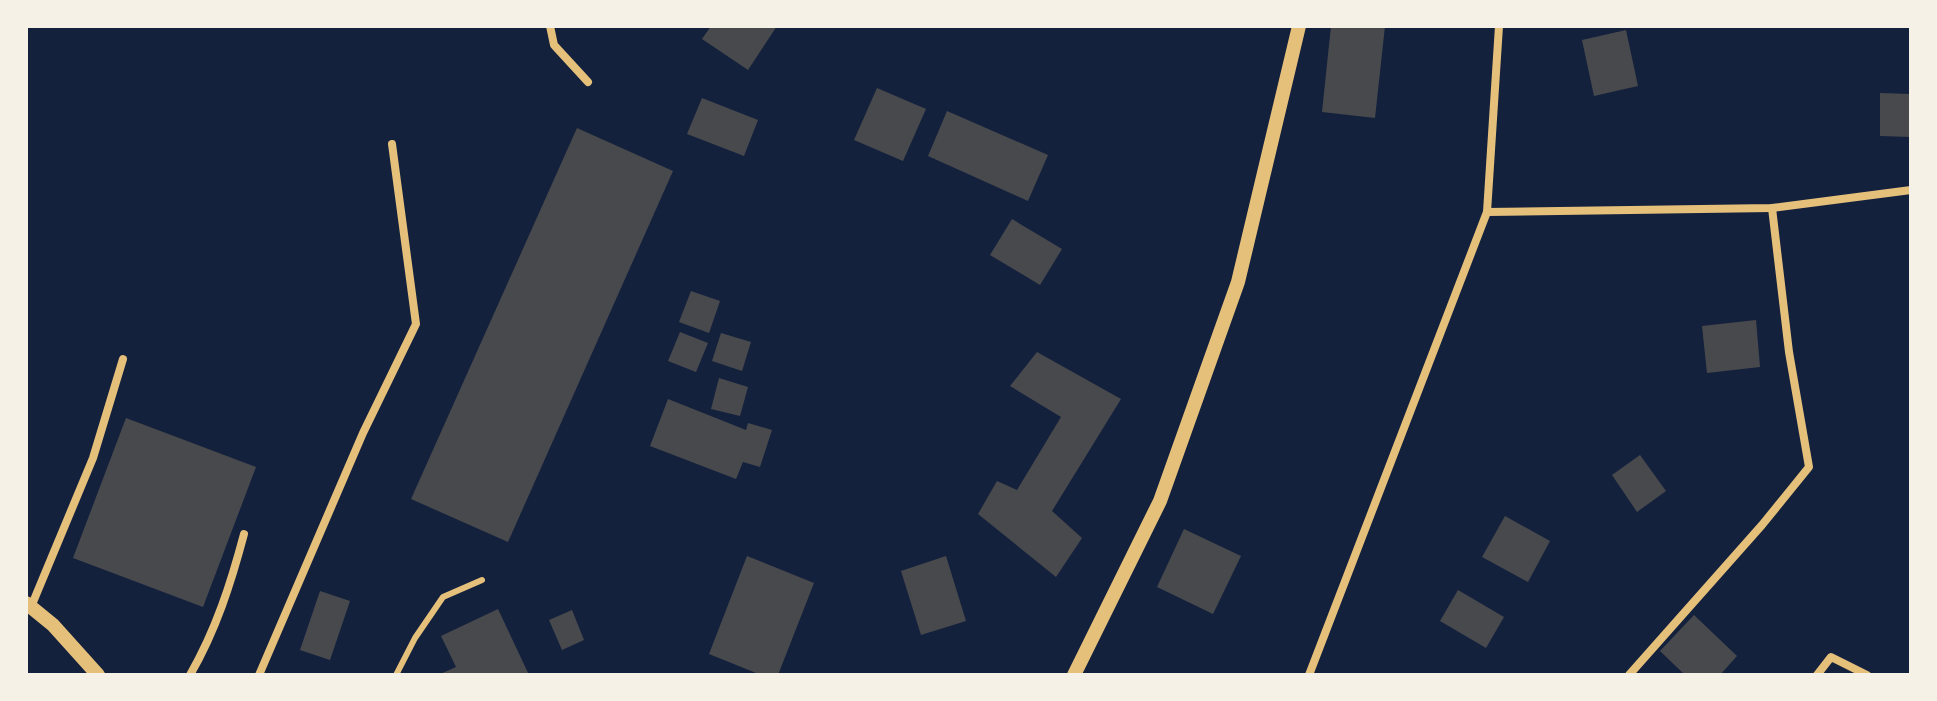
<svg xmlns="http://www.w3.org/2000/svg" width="1937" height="701" font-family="Poppins,sans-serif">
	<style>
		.building { fill: #48494c }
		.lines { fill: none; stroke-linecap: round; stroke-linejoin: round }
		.service { stroke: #e5c07b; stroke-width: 6 }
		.minor { stroke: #e5c07b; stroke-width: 8 }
		.tertiary { stroke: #e5c07b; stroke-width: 14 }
	</style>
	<rect width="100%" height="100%" fill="#14213d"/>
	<g class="building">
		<path d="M 711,26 L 777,26 L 748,70 L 702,39 Z"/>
		<path d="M 1331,26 L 1385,26 L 1375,118 L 1322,112 Z"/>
		<path d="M 1626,30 L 1638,86 L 1594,96 L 1582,40 Z"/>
		<path d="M 877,88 L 926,109 L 903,161 L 854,140 Z"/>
		<path d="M 1880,93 L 1911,94 L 1911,137 L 1880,136 Z"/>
		<path d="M 702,98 L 758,120 L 744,156 L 687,134 Z"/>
		<path d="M 947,111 L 1048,155 L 1028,201 L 928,156 Z"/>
		<path d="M 577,128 L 673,171 L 508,542 L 411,499 Z"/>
		<path d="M 1012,219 L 1062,249 L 1040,285 L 990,255 Z"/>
		<path d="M 691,291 L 720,301 L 709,333 L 679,322 Z"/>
		<path d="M 1756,320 L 1760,367 L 1707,373 L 1702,326 Z"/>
		<path d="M 680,332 L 708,343 L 696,372 L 668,361 Z"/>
		<path d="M 721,333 L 751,342 L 742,371 L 712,361 Z"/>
		<path d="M 1037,352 L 1121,399 L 1052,511 L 1082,538 L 1056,577 L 978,514 L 997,481 L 1017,490 L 1061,417 L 1010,386 Z"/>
		<path d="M 719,378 L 748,387 L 740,416 L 711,409 Z"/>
		<path d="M 668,399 L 746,430 L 748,423 L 772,430 L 760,467 L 743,462 L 736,479 L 650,446 Z"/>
		<path d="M 126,418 L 256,467 L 203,607 L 73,558 Z"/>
		<path d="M 1640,455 L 1666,491 L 1637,512 L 1612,475 Z"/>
		<path d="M 1505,516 L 1550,541 L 1528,582 L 1482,557 Z"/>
		<path d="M 1184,529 L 1241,556 L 1213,614 L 1157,587 Z"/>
		<path d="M 747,556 L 814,583 L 778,675 L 761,675 L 709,654 Z"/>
		<path d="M 946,556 L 966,621 L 921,635 L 901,571 Z"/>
		<path d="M 1458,590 L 1504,617 L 1486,648 L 1440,621 Z"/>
		<path d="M 320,591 L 350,601 L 330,660 L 300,650 Z"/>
		<path d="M 498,609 L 529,675 L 438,675 L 456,667 L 441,636 Z"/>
		<path d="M 572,610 L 584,640 L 562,650 L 549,620 Z"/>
		<path d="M 1694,615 L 1737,656 L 1720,675 L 1685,675 L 1660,651 Z"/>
	</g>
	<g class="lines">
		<path class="service" d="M 396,675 L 415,638 L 443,597 L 482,580"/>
		<g class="minor">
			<path d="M 550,26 L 554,45 L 588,82"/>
			<path d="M 1487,212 L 1499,26"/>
			<path d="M 31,607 L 93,458 L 123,359"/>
			<path d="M 190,675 C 216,630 231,583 244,534"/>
			<path d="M 259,675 L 363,433 L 416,324 L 392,144"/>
			<path d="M 1309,675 L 1487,212 L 1772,208 L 1911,190"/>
			<path d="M 1629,675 L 1762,525 L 1809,467 L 1789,352 L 1772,208"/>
			<path d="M 1817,675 L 1831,657 L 1867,675"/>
		</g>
		<g class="tertiary">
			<path d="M 26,603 L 53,625 L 98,675"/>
			<path d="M 1074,675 L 1160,501 L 1238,282 L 1299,26"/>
		</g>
	</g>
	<rect width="1937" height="701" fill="none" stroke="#f6f1e7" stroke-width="56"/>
</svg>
